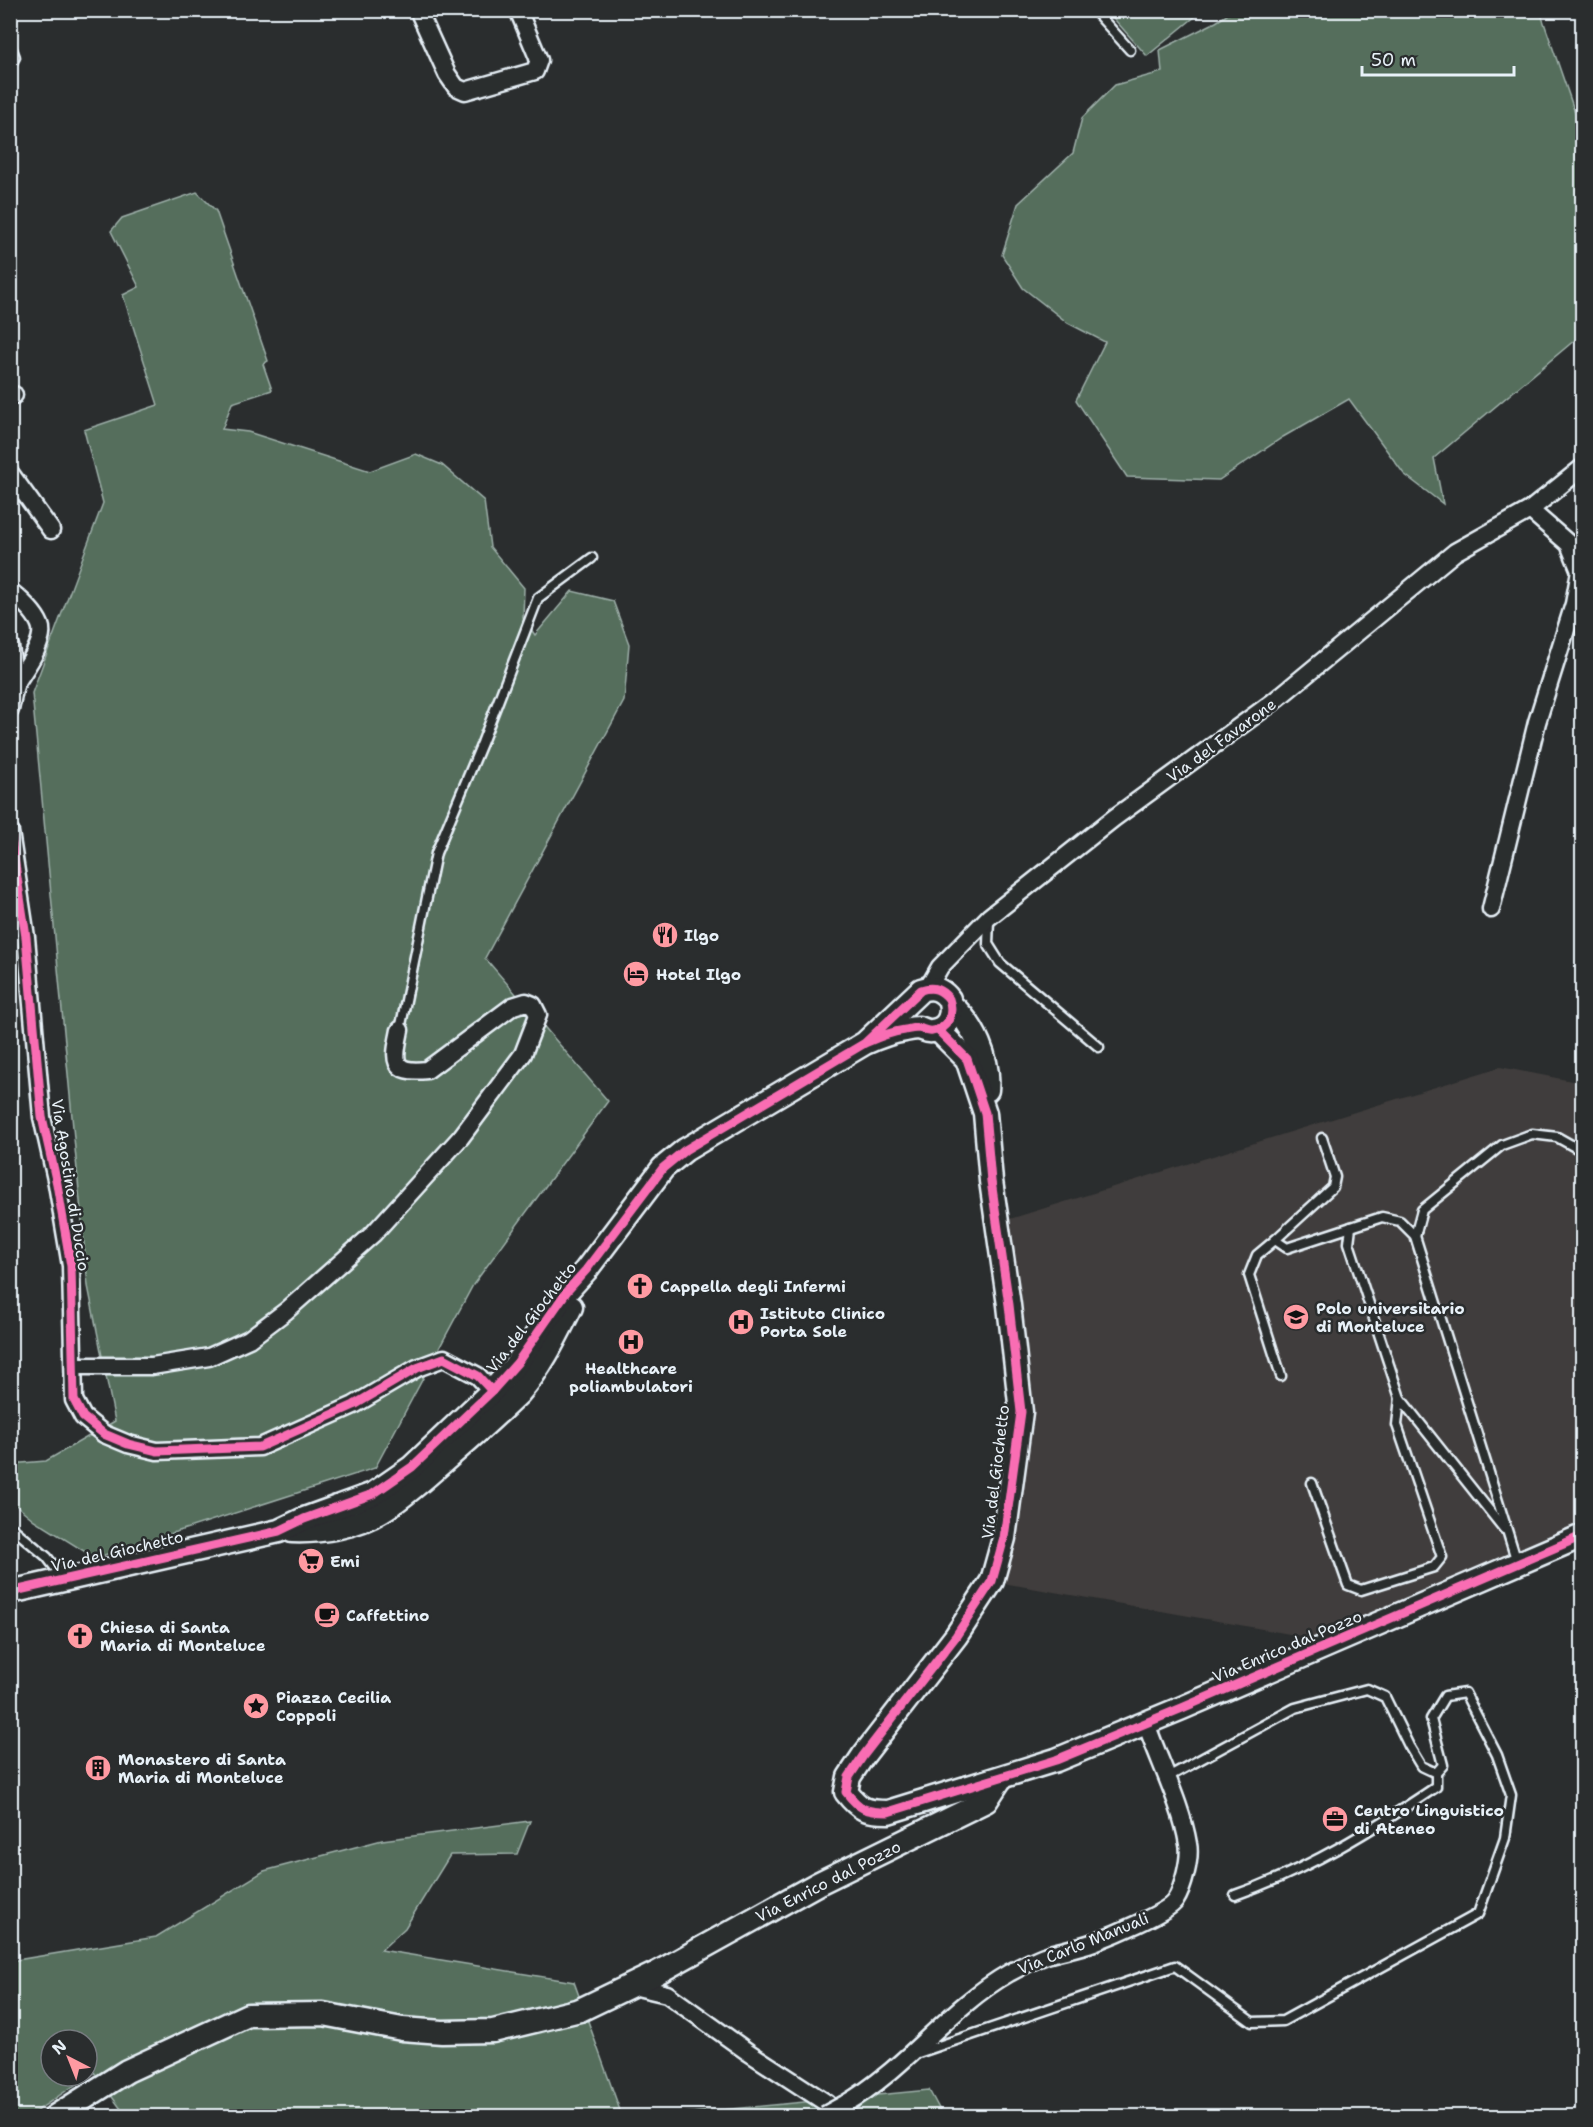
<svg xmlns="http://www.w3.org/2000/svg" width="1593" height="2127" font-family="'Shantell Sans',sans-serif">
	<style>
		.built { fill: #403d3c }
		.green { fill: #556e5c; stroke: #9eb0aa; stroke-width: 1.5; fill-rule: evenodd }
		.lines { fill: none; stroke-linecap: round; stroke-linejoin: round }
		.lane-casing { stroke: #e8f1f8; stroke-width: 13 }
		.street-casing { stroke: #e8f1f8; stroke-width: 21 }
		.secondary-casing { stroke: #e8f1f8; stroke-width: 27 }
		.lane { stroke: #2a2d2e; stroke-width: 8 }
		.street { stroke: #2a2d2e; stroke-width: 16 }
		.secondary { stroke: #2a2d2e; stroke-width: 22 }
		.street-bridge-casing { stroke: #e8f1f8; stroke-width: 21; stroke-linecap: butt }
		.street-bridge { stroke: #2a2d2e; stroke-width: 16 }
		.cycleway-casing { stroke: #2a2d2e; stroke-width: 13 }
		.cycleway { stroke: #f96db3; stroke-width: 9 }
		.labels { text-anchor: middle; stroke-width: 5; stroke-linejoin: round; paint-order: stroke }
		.street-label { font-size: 16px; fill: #e8f1f8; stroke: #2a2d2e }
		.poi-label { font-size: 16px; font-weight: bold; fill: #e8f1f8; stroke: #2a2d2e; text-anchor: start }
	</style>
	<rect width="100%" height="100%" fill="#2a2d2e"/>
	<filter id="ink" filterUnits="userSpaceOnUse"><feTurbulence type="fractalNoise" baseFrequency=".0167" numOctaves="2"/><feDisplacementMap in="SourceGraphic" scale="12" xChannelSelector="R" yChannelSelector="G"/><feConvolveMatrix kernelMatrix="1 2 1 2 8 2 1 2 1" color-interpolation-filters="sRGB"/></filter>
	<g filter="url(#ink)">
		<path class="built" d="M 1500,1067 L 1582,1083 L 1582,1538 L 1312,1638 L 992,1581 L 1021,1412 L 997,1223 Z"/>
		<g class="green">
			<path d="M 1107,11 L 1202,11 L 1147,56 Z"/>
			<path d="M 1233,11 L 1540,11 L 1582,133 L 1582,334 L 1434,458 L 1443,504 L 1404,474 L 1349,399 L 1283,437 L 1219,480 L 1127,477 L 1076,400 L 1105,342 L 1068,323 L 1023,288 L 1002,255 L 1018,204 L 1073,153 L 1082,118 L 1115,85 L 1162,72 L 1160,50 L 1216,22 Z"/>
			<path d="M 197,192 L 216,211 L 268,361 L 263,364 L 272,390 L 232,403 L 222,429 L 248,432 L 370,471 L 416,454 L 442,465 L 484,501 L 490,547 L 524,588 L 523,618 L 535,635 L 572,591 L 613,601 L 629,644 L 624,701 L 485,958 L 608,1101 L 473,1285 L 375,1468 L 95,1558 L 34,1520 L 11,1501 L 10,1464 L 46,1461 L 115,1421 L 88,1286 L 32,693 L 103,503 L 84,430 L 158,405 L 123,295 L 139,287 L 111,231 L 122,218 Z"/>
			<path d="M 530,1821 L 517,1854 L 450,1855 L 405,1928 L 381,1950 L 574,1982 L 622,2116 L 126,2116 L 94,2072 L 29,2116 L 11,2116 L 11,1961 L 156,1937 L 264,1871 L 382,1840 ZM 51,2040 L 87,2040 L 87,2076 L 51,2076 Z"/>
			<path d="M 929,2090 L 943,2116 L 660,2116 Z"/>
		</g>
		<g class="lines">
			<defs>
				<g id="lane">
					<path d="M 1094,10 L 1130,50"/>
					<path d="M 10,44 L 15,57 L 10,66"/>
					<path d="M 989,920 L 988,944 L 1000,963 L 1099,1047"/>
					<path d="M 400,1030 L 436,853 L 482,743 L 538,598 L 592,558"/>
					<path d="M 1322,1138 L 1335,1177 L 1333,1187 L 1275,1240 L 1287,1248 L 1382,1217 L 1400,1221 L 1415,1236"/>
					<path d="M 1275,1240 L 1257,1255 L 1249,1275 L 1281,1376"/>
					<path d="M 1400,1398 L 1504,1529"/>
					<path d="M 1312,1483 L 1348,1585 L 1361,1590 L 1434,1567 L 1442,1557 L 1397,1425 L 1400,1398 L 1349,1243 L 1351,1227"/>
					<path d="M 10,1526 L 47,1557 L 63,1578"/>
					<path d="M 1517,1562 L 1415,1236 L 1422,1210 L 1502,1145 L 1532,1134 L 1557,1137 L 1582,1151"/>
					<path d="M 1235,1895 C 1308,1870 1372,1830 1436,1787 L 1436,1773"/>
					<path d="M 918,2053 L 1175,1966 L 1252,2022 L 1283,2021 L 1478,1914 L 1505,1838 L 1511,1795 L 1497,1755 L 1465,1693 L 1445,1696 L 1431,1719 L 1443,1765 L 1436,1773 L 1421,1766 L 1409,1746 L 1385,1697 L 1367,1689 L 1295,1708 L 1166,1778"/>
				</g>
				<g id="street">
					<path d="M 418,10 L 447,74 L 456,87 L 465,91 L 535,71 L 539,60 L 518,10"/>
					<path d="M 10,395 L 14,395"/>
					<path d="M 10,473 L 51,530"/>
					<path d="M 10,591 C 20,599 38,615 41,628 C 44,645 23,671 15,685"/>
					<path d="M 10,646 L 15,685 L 10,710"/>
					<path d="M 10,832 L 26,937 L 42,1117 L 57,1184 L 71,1266 L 74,1400 L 83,1417 L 104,1434 L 128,1444 L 157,1451 L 260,1447 L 354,1405 L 417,1368 L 444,1358 L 478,1376 L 492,1391"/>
					<path d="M 1491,909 L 1537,722 L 1574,604 L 1580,571 L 1569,544 L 1530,510"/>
					<path d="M 928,988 L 940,967 L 989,917 L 1114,818 L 1273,702 L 1455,552 L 1530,510 L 1582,468"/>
					<path d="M 74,1366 L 152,1366 L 209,1357 L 249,1339 L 286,1311 L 373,1234 L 461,1137 L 523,1054 L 538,1015 L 533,1005 L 526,1002 L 513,1006 L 427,1070 C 390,1074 394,1059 400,1030"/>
					<path d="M 633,1986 L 667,1994 L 748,2052 L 828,2104"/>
					<path d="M 845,2104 C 906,2069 948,2008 1009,1973 C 1022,1966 1037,1958 1050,1954 C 1065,1950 1080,1947 1094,1942 C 1110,1936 1167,1913 1175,1901 C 1183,1889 1191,1858 1188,1844 C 1182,1806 1159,1761 1146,1723"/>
				</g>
				<g id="secondary">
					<path d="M 951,1005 C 974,1024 990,1060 987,1090"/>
					<path d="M 938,1030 L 967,1059 L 985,1113 L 991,1181 L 1009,1305 L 1021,1412 L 1004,1538 L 992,1581 L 956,1636 L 863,1756 L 849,1777 L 846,1792 C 860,1810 866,1812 888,1812 L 1056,1760 L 1182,1708 L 1582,1536"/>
					<path d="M 292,1531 C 321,1532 356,1527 381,1511 C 401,1499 419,1483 436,1468 C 464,1444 492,1419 519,1393 C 541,1368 556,1337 571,1307"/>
					<path d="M 10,1592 L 279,1531 L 304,1519 L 373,1494 L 412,1467 L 492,1391 L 517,1363 L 567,1291 L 586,1270 L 663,1168 L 685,1150 L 865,1043 C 878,1037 890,1032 905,1030 C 909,1029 915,1028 919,1028 C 923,1029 927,1032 932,1031 C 949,1029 954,1013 949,999 C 941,989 933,986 921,990 L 865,1043"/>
					<path d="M 56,2116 L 127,2071 L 248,2015 L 323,2014 L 402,2029 L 442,2032 L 493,2031 L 580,2010 L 655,1974 L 819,1883 L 986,1801 L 1001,1778"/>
				</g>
			</defs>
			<use href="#lane" class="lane-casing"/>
			<use href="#street" class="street-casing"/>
			<use href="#secondary" class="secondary-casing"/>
			<use href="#lane" class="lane"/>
			<use href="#street" class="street"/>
			<use href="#secondary" class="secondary"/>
			<defs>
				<path id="street-bridge" d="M 825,2115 L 845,2104"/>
			</defs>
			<use href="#street-bridge" class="street-bridge-casing"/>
			<use href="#street-bridge" class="street-bridge"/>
			<defs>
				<g id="cycleway">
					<path d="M 10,832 L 26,937 L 42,1117 L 57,1184 L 71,1266 L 74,1400 L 83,1417 L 104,1434 L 128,1444 L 157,1451 L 260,1447 L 354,1405 L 417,1368 L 444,1358 L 478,1376 L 492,1391"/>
					<path d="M 938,1030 L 967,1059 L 985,1113 L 991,1181 L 1009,1305 L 1021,1412 L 1004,1538 L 992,1581 L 956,1636 L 863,1756 L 849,1777 L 846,1792 C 860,1810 866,1812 888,1812 L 1056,1760 L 1182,1708 L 1582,1536"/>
					<path d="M 10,1592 L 279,1531 L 304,1519 L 373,1494 L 412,1467 L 492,1391 L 517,1363 L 567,1291 L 586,1270 L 663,1168 L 685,1150 L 865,1043 C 878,1037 890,1032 905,1030 C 909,1029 915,1028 919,1028 C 923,1029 927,1032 932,1031 C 949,1029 954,1013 949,999 C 941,989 933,986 921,990 L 865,1043"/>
				</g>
			</defs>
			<use href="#cycleway" class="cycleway-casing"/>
			<use href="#cycleway" class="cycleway"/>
		</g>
	</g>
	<defs>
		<symbol id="restaurant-disc" viewBox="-11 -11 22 22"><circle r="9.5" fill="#ff9aa2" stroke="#2a2d2e"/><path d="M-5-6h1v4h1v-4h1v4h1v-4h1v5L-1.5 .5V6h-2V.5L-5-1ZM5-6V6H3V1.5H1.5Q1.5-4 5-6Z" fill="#111"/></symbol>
		<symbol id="hotel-disc" viewBox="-11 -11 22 22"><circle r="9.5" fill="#ff9aa2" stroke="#2a2d2e"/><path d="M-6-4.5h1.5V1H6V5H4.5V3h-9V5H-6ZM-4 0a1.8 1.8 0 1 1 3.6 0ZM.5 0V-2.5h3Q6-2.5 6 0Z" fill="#111"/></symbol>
		<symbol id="church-disc" viewBox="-11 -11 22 22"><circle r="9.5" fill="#ff9aa2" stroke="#2a2d2e"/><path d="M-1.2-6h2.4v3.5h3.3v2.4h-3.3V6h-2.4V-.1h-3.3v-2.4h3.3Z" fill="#111"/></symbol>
		<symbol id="university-disc" viewBox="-11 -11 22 22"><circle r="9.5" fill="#ff9aa2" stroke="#2a2d2e"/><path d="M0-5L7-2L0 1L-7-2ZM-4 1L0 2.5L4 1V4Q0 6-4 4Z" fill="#111"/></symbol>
		<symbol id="hospital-disc" viewBox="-11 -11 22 22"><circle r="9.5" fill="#ff9aa2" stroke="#2a2d2e"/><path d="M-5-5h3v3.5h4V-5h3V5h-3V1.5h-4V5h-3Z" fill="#111"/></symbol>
		<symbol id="supermarket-disc" viewBox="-11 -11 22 22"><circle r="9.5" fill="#ff9aa2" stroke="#2a2d2e"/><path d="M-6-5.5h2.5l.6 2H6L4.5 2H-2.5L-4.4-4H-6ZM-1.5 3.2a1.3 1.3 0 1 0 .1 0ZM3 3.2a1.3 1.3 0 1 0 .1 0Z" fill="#111"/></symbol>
		<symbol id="cafe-disc" viewBox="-11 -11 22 22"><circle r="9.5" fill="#ff9aa2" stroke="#2a2d2e"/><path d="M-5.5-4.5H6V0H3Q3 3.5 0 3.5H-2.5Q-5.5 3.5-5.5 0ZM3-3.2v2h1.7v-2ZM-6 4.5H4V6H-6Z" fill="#111"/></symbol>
		<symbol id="sight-disc" viewBox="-11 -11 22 22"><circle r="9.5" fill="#ff9aa2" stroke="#2a2d2e"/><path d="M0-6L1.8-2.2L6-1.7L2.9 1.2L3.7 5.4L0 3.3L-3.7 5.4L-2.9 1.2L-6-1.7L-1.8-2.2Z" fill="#111"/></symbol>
		<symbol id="building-disc" viewBox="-11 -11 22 22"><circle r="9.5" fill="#ff9aa2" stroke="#2a2d2e"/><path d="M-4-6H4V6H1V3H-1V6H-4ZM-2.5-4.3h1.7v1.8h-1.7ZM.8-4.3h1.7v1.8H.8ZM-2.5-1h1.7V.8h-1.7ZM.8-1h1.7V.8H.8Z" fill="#111"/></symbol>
		<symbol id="office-disc" viewBox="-11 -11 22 22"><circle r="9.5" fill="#ff9aa2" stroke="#2a2d2e"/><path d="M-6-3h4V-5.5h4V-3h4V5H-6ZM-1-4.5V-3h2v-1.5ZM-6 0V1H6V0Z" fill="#111"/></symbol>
	</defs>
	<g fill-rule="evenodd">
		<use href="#restaurant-disc" x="650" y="920" width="30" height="30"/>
		<use href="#hotel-disc" x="621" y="959" width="30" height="30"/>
		<use href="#church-disc" x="625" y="1271" width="30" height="30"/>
		<use href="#university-disc" x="1281" y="1302" width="30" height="30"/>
		<use href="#hospital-disc" x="726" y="1307" width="30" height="30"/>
		<use href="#hospital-disc" x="616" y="1327" width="30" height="30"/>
		<use href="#supermarket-disc" x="296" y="1546" width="30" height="30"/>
		<use href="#cafe-disc" x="312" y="1600" width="30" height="30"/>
		<use href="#church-disc" x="65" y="1621" width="30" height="30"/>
		<use href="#sight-disc" x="241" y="1691" width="30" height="30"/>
		<use href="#building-disc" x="83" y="1753" width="30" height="30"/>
		<use href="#office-disc" x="1320" y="1804" width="30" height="30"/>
	</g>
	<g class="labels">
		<g class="street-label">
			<text transform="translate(1221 740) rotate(-36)" y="6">Via del Favarone</text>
			<text transform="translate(71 1185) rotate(81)" y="6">Via Agostino di Duccio</text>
			<text transform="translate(531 1317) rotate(-52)" y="6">Via del Giochetto</text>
			<text transform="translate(995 1472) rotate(-83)" y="6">Via del Giochetto</text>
			<text transform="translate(117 1551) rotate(-13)" y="6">Via del Giochetto</text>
			<text transform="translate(1287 1646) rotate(-23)" y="6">Via Enrico dal Pozzo</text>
			<text transform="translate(828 1881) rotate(-27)" y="6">Via Enrico dal Pozzo</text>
			<text transform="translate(1083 1943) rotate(-22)" y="6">Via Carlo Manuali</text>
		</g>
		<g class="poi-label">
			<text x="684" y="941">Ilgo</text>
			<text x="656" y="980">Hotel Ilgo</text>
			<text x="660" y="1292">Cappella degli Infermi</text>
			<text x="1316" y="1314">Polo universitario<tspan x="1316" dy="18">di Monteluce</tspan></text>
			<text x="760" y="1319">Istituto Clinico<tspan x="760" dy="18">Porta Sole</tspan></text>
			<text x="631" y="1374" text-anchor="middle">Healthcare<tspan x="631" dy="18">poliambulatori</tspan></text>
			<text x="330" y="1567">Emi</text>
			<text x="346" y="1621">Caffettino</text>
			<text x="100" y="1633">Chiesa di Santa<tspan x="100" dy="18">Maria di Monteluce</tspan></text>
			<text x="276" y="1703">Piazza Cecilia<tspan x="276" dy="18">Coppoli</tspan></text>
			<text x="118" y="1765">Monastero di Santa<tspan x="118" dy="18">Maria di Monteluce</tspan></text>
			<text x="1354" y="1816">Centro Linguistico<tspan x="1354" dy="18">di Ateneo</tspan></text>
		</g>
	</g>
	<rect width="1593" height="2127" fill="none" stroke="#2a2d2e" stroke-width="36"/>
	<rect x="18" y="18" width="1557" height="2091" fill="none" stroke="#e8f1f8" stroke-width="2" filter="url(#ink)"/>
	<g transform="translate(69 2058) rotate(318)"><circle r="28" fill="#2a2d2e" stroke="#767b7f" stroke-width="1.5"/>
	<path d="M0-4.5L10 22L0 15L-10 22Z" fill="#ff9aa2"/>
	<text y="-9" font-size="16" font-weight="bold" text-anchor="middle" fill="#e8f1f8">N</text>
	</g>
	<path d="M1362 66v9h152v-9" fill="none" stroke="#e8f1f8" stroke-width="3"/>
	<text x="1371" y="66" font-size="18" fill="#e8f1f8" stroke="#2a2d2e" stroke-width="4.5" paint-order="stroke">50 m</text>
</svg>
